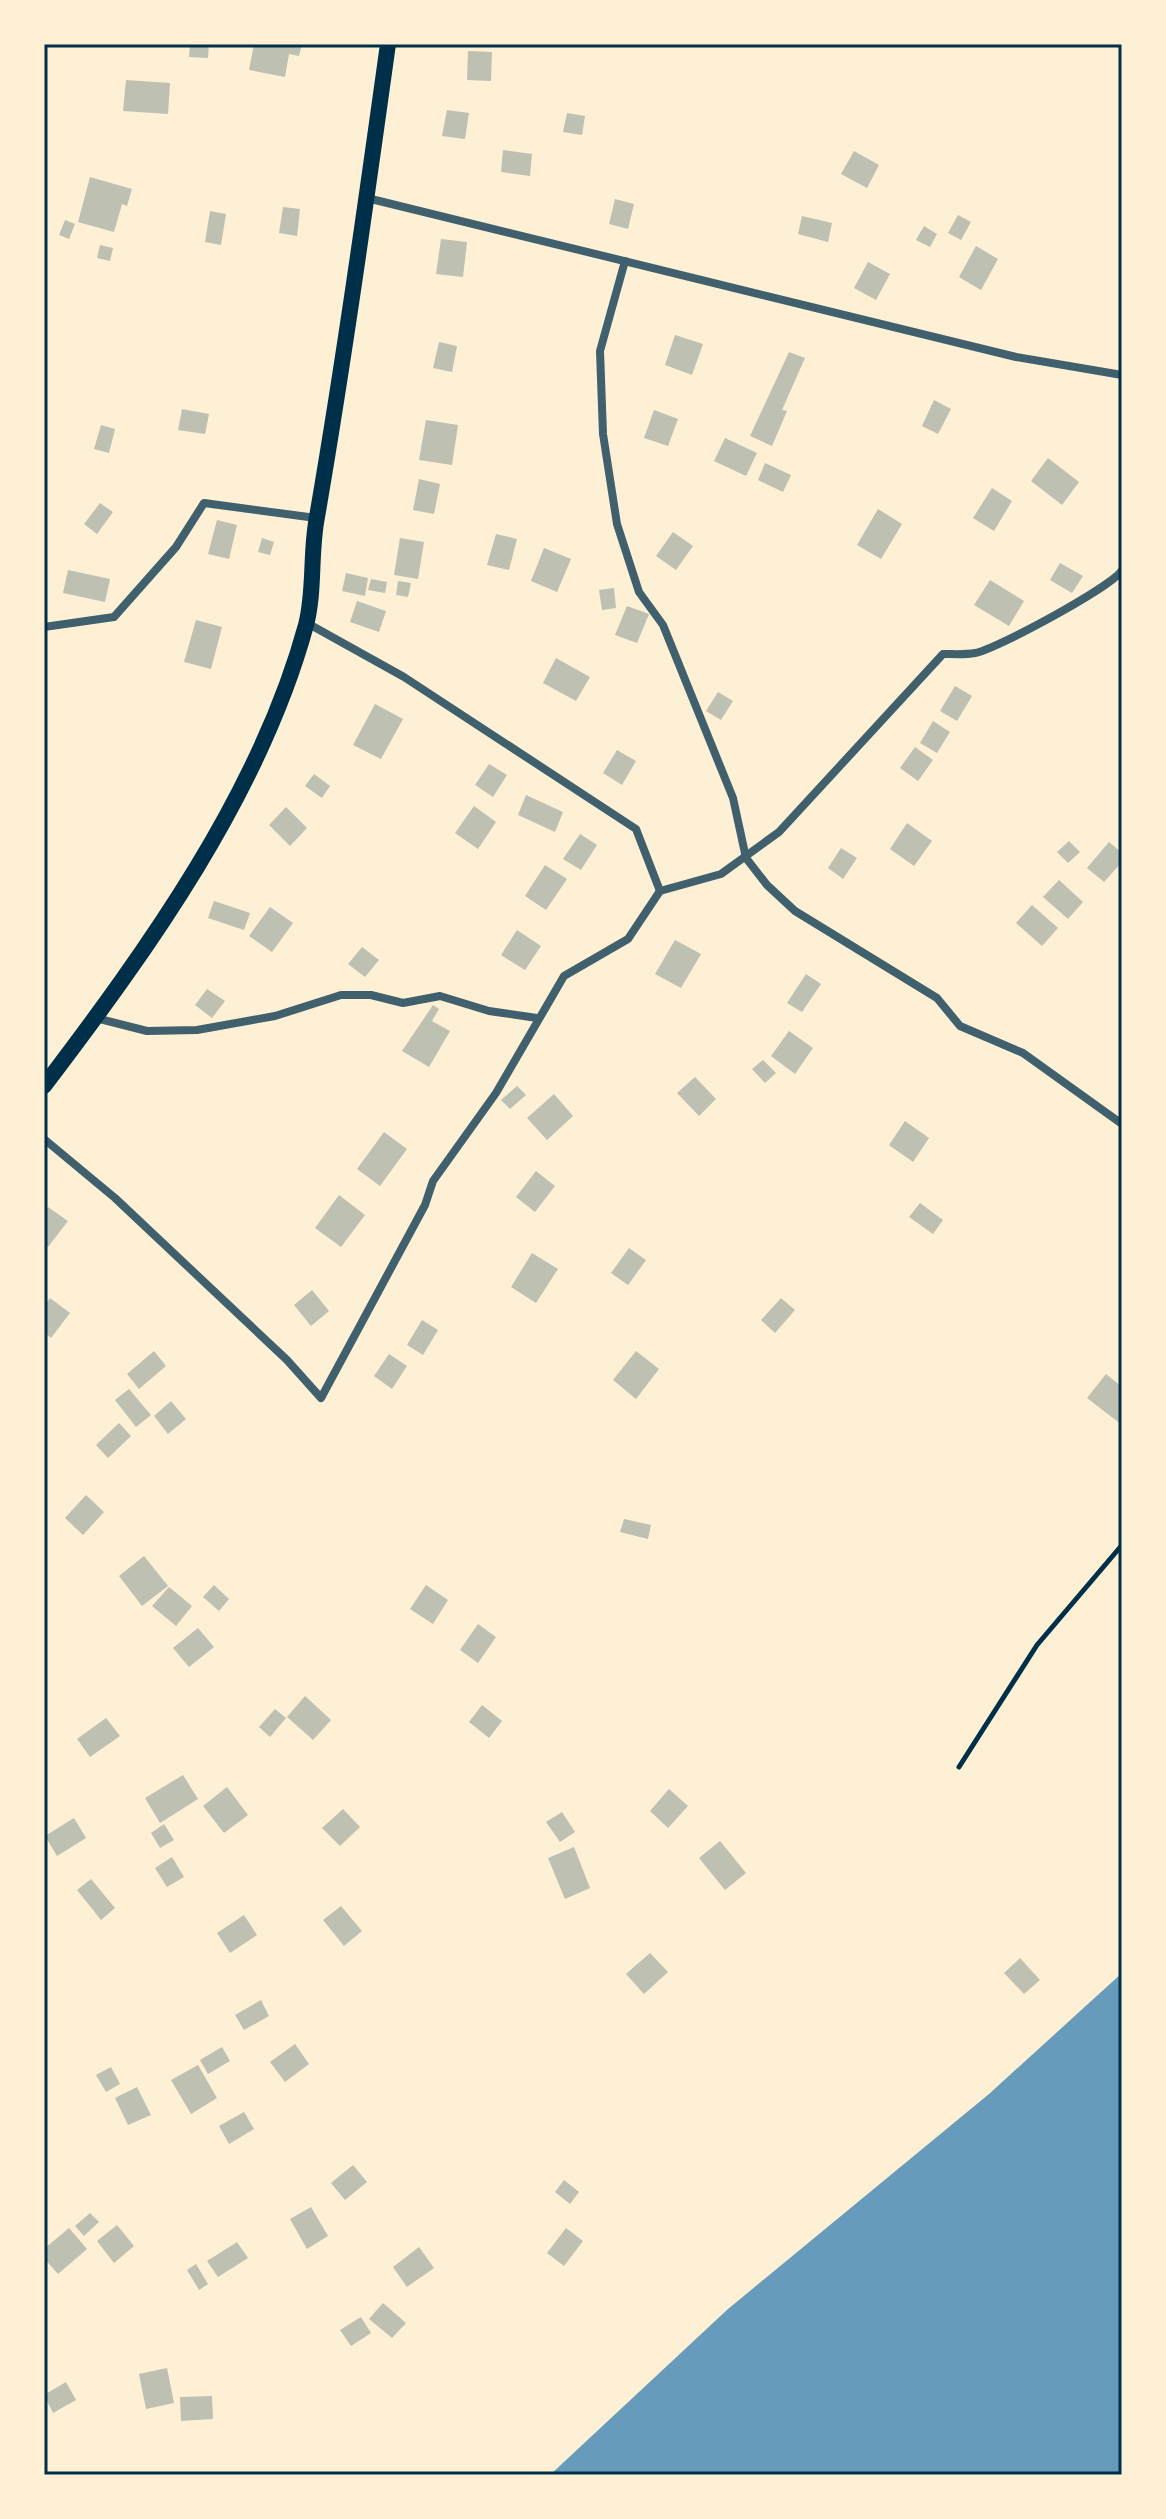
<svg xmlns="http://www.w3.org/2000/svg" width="1166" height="2519" font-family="Mulish,sans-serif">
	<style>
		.water { fill: #669bbc }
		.building { fill: #bec0b2 }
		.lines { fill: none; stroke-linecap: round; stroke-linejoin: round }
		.path { stroke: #003049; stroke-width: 5 }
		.minor { stroke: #3f606c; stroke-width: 8 }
		.secondary { stroke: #003049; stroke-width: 16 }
		.neatline { fill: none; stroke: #003049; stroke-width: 3 }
	</style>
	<rect width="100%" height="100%" fill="#fdf0d5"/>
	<path class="water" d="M 1122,1973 L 1122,2475 L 550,2475 L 728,2309 L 989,2094 Z"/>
	<g class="building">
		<path d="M 190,44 L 209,44 L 208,58 L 189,57 Z"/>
		<path d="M 254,44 L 302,44 L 299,56 L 289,54 L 285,77 L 249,70 Z"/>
		<path d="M 468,51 L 492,52 L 491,81 L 467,80 Z"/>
		<path d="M 126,80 L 170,83 L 168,114 L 123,111 Z"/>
		<path d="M 447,110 L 469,113 L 465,139 L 442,136 Z"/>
		<path d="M 567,113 L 585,116 L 582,135 L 563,132 Z"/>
		<path d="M 503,150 L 532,154 L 530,176 L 501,172 Z"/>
		<path d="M 854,151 L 879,165 L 867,188 L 841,174 Z"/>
		<path d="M 90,177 L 132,189 L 127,206 L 122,204 L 114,232 L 78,222 Z"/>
		<path d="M 615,199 L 634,204 L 628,229 L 609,224 Z"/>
		<path d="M 283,207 L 300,209 L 297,236 L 279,233 Z"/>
		<path d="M 210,211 L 226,214 L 221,245 L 205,242 Z"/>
		<path d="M 958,215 L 971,222 L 961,240 L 948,233 Z"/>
		<path d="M 802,216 L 832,223 L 828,242 L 798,234 Z"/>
		<path d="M 65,220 L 75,224 L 69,239 L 59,235 Z"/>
		<path d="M 924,226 L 937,234 L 930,247 L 916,240 Z"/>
		<path d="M 441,239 L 467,242 L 463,277 L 436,274 Z"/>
		<path d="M 100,245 L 113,248 L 110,261 L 97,258 Z"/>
		<path d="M 976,246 L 998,259 L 981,290 L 959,277 Z"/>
		<path d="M 868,262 L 890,274 L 876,300 L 854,288 Z"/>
		<path d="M 675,335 L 703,344 L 692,375 L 665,365 Z"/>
		<path d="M 439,342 L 457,346 L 452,372 L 433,368 Z"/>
		<path d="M 789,352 L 805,358 L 782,410 L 787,411 L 772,446 L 750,436 Z"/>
		<path d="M 934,400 L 951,409 L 938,434 L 922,426 Z"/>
		<path d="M 182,409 L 209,414 L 205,434 L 178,430 Z"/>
		<path d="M 654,410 L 678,419 L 668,446 L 644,438 Z"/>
		<path d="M 426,420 L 458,425 L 452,465 L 419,460 Z"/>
		<path d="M 101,425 L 115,429 L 109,453 L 94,449 Z"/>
		<path d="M 725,438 L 757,453 L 746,476 L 714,461 Z"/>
		<path d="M 1048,458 L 1079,482 L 1062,505 L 1031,481 Z"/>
		<path d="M 765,463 L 791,475 L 783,492 L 758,480 Z"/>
		<path d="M 419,479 L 440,484 L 434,514 L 413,510 Z"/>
		<path d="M 992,488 L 1012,501 L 994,531 L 973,518 Z"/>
		<path d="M 100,503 L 113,512 L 97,534 L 84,524 Z"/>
		<path d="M 878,509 L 902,524 L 881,559 L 857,545 Z"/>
		<path d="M 217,520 L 237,525 L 229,559 L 208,554 Z"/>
		<path d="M 673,532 L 693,546 L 676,570 L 656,556 Z"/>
		<path d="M 496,534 L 517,539 L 509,570 L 487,565 Z"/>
		<path d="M 262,538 L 274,542 L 270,555 L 258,552 Z"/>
		<path d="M 400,538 L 424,542 L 418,579 L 394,575 Z"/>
		<path d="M 544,548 L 571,559 L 557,592 L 531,581 Z"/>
		<path d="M 1060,563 L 1083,576 L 1072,593 L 1050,580 Z"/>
		<path d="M 68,570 L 110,579 L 105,602 L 63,593 Z"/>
		<path d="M 346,573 L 368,578 L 365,596 L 342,591 Z"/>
		<path d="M 371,579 L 387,582 L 385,593 L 368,590 Z"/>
		<path d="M 990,580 L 1024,601 L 1009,626 L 974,605 Z"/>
		<path d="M 398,581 L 411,583 L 408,597 L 396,595 Z"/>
		<path d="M 614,588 L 616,608 L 602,610 L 599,590 Z"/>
		<path d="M 357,601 L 386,611 L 379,632 L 350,622 Z"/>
		<path d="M 627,606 L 649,614 L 637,643 L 615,635 Z"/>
		<path d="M 196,620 L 222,627 L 211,669 L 184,662 Z"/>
		<path d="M 556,658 L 590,677 L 576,701 L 543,683 Z"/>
		<path d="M 955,686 L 972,696 L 957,721 L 940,711 Z"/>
		<path d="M 718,692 L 733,701 L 721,720 L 706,711 Z"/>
		<path d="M 375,704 L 403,719 L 381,759 L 353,745 Z"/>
		<path d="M 933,721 L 950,732 L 937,753 L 920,743 Z"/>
		<path d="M 915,747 L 933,760 L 918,781 L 900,768 Z"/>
		<path d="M 617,750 L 636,761 L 622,785 L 603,773 Z"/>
		<path d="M 489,764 L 507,775 L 493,797 L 475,785 Z"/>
		<path d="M 314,774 L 330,786 L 322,798 L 305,786 Z"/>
		<path d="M 526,795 L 563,812 L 555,832 L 518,815 Z"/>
		<path d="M 474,806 L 496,822 L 478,849 L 455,833 Z"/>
		<path d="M 286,807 L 307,828 L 290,846 L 269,825 Z"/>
		<path d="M 907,823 L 932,841 L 914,866 L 890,849 Z"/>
		<path d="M 580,834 L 597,845 L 581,870 L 563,859 Z"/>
		<path d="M 1069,841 L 1080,852 L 1068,863 L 1057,852 Z"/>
		<path d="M 1109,842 L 1122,853 L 1122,862 L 1104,882 L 1087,868 Z"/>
		<path d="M 841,848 L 857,858 L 843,879 L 828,868 Z"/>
		<path d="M 545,865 L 567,879 L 546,910 L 525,896 Z"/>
		<path d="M 1059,880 L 1083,902 L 1068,919 L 1043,897 Z"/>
		<path d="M 214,901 L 250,913 L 244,930 L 208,918 Z"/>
		<path d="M 1032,905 L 1058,928 L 1042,946 L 1016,923 Z"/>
		<path d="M 270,907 L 293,923 L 272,952 L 249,936 Z"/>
		<path d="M 517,930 L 541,946 L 525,970 L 501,955 Z"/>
		<path d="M 675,940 L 701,954 L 681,988 L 655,974 Z"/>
		<path d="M 362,947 L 379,960 L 365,977 L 348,964 Z"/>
		<path d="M 806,974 L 821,984 L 802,1012 L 787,1003 Z"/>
		<path d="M 207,989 L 225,1001 L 212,1018 L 195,1005 Z"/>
		<path d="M 433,1005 L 439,1009 L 432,1021 L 450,1031 L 429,1067 L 402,1051 Z"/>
		<path d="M 789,1031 L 813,1048 L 795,1074 L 771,1056 Z"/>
		<path d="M 763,1060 L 776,1073 L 765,1083 L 752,1069 Z"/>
		<path d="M 695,1077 L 716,1099 L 699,1116 L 677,1093 Z"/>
		<path d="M 517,1086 L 526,1095 L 510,1109 L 501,1100 Z"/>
		<path d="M 554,1094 L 573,1116 L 547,1140 L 527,1118 Z"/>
		<path d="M 905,1121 L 929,1138 L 913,1162 L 889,1145 Z"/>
		<path d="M 384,1132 L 407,1149 L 380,1186 L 357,1169 Z"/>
		<path d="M 536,1171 L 555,1186 L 535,1212 L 516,1197 Z"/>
		<path d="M 339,1195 L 365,1215 L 341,1247 L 315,1228 Z"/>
		<path d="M 920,1203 L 943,1220 L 933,1234 L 909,1217 Z"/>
		<path d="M 48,1207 L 68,1221 L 48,1247 L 44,1244 L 44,1212 Z"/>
		<path d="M 629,1248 L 646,1260 L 628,1285 L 611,1273 Z"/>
		<path d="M 532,1253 L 558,1269 L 536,1303 L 511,1287 Z"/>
		<path d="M 312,1290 L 329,1311 L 311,1326 L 294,1305 Z"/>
		<path d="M 50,1298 L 70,1313 L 51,1338 L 44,1332 L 44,1306 Z"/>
		<path d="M 781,1298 L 795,1310 L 775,1333 L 761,1320 Z"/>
		<path d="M 422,1320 L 438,1330 L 423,1355 L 407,1345 Z"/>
		<path d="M 154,1351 L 166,1366 L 139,1389 L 127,1374 Z"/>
		<path d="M 636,1351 L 659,1369 L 636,1399 L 613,1380 Z"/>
		<path d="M 389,1354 L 407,1366 L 392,1389 L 374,1376 Z"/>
		<path d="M 1106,1374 L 1122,1387 L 1122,1425 L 1087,1398 Z"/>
		<path d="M 129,1389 L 151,1415 L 136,1427 L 115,1400 Z"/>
		<path d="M 171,1401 L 186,1419 L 168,1434 L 154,1416 Z"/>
		<path d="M 119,1423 L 131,1436 L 108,1458 L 96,1445 Z"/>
		<path d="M 86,1495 L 104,1512 L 83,1535 L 65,1518 Z"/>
		<path d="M 624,1519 L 651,1525 L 648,1539 L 620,1532 Z"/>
		<path d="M 144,1556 L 168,1586 L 142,1606 L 119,1576 Z"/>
		<path d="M 214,1585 L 229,1599 L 219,1611 L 203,1597 Z"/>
		<path d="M 426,1585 L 448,1600 L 433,1624 L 410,1609 Z"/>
		<path d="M 169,1587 L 192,1606 L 176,1626 L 152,1606 Z"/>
		<path d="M 478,1624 L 496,1637 L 478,1663 L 460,1650 Z"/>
		<path d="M 198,1628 L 214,1647 L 189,1667 L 173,1648 Z"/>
		<path d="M 305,1696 L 331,1720 L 313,1740 L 287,1717 Z"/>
		<path d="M 482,1705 L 502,1721 L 489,1738 L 469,1722 Z"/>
		<path d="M 275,1709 L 286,1718 L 270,1737 L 259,1727 Z"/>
		<path d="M 106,1718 L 120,1736 L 90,1757 L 77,1739 Z"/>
		<path d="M 183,1775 L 198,1799 L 160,1823 L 145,1798 Z"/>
		<path d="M 227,1787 L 248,1815 L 224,1833 L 203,1806 Z"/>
		<path d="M 669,1789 L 688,1806 L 668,1828 L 650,1811 Z"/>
		<path d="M 343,1809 L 360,1827 L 340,1846 L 322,1828 Z"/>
		<path d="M 562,1812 L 575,1832 L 560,1842 L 546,1822 Z"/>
		<path d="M 74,1818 L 86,1838 L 57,1856 L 45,1836 Z"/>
		<path d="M 164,1824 L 174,1840 L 160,1848 L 151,1833 Z"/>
		<path d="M 720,1841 L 746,1873 L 725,1890 L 699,1858 Z"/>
		<path d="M 574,1847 L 590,1888 L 565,1899 L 548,1858 Z"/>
		<path d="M 172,1857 L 184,1877 L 167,1887 L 155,1868 Z"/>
		<path d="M 91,1879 L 115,1908 L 101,1920 L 77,1890 Z"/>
		<path d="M 341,1906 L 362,1931 L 344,1946 L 323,1920 Z"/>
		<path d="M 244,1915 L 257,1935 L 230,1953 L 217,1933 Z"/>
		<path d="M 650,1953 L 668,1972 L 644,1994 L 626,1974 Z"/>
		<path d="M 1020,1958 L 1040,1980 L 1024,1994 L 1004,1973 Z"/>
		<path d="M 261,2000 L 269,2016 L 244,2030 L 235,2015 Z"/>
		<path d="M 295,2044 L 309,2064 L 285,2082 L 270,2062 Z"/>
		<path d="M 222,2047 L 230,2061 L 208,2074 L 200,2060 Z"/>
		<path d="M 198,2065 L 217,2098 L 191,2114 L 171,2080 Z"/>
		<path d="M 111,2067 L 120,2084 L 106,2092 L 96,2075 Z"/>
		<path d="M 137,2087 L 151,2115 L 128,2125 L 115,2098 Z"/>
		<path d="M 244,2112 L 254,2129 L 229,2144 L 219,2126 Z"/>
		<path d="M 353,2165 L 367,2182 L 345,2200 L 331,2183 Z"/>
		<path d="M 564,2180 L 579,2192 L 570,2204 L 555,2192 Z"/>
		<path d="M 311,2207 L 328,2236 L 307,2249 L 290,2219 Z"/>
		<path d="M 90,2213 L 99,2222 L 84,2236 L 75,2226 Z"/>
		<path d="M 117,2225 L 134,2246 L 114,2263 L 97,2241 Z"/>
		<path d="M 69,2228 L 87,2249 L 58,2274 L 44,2258 L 44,2249 Z"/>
		<path d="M 566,2228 L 583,2241 L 564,2266 L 547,2253 Z"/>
		<path d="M 237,2242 L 248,2258 L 218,2277 L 207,2261 Z"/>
		<path d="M 419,2247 L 434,2268 L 407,2287 L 393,2267 Z"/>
		<path d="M 196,2264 L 208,2284 L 199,2290 L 187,2270 Z"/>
		<path d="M 383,2303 L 406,2323 L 392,2338 L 369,2319 Z"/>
		<path d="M 361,2317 L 371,2333 L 351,2346 L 340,2330 Z"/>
		<path d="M 167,2368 L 174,2403 L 146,2409 L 139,2374 Z"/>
		<path d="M 66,2382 L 76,2400 L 53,2413 L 44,2395 Z"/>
		<path d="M 212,2396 L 213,2419 L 181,2421 L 180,2397 Z"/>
	</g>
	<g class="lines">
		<path class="path" d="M 959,1767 L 1037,1645 L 1122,1545"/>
		<g class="minor">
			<path d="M 367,198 L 1016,357 L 1122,375"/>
			<path d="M 625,261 L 600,351 L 603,434 L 617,524 L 639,592 L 663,625 L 733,798 L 746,858 L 767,885 L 795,911 L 937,998 L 960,1026 L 1023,1053 L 1122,1124"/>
			<path d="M 307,623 L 404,677 L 636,829 L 660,891"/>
			<path d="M 44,627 L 114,617 L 176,547 L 204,503 L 316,518"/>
			<path d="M 96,1018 L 147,1031 L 197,1030 L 275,1016 L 341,995 L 371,995 L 403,1003 L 440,996 L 489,1011 L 537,1018"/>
			<path d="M 44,1139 L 115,1198 L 287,1360 L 321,1398 L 425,1205 L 433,1181 L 496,1093 L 564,976 L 628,939 L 660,891 L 721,874 L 779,832 L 943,654 C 953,654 965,655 975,653 C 995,650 1115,585 1122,570"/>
		</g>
		<path class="secondary" d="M 44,1086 C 148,949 260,794 306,625 C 315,591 310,552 317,517 C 344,360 366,202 388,44"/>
	</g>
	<rect width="1166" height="2519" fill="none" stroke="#fdf0d5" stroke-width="92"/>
	<rect x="46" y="46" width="1074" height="2427" class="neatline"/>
</svg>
